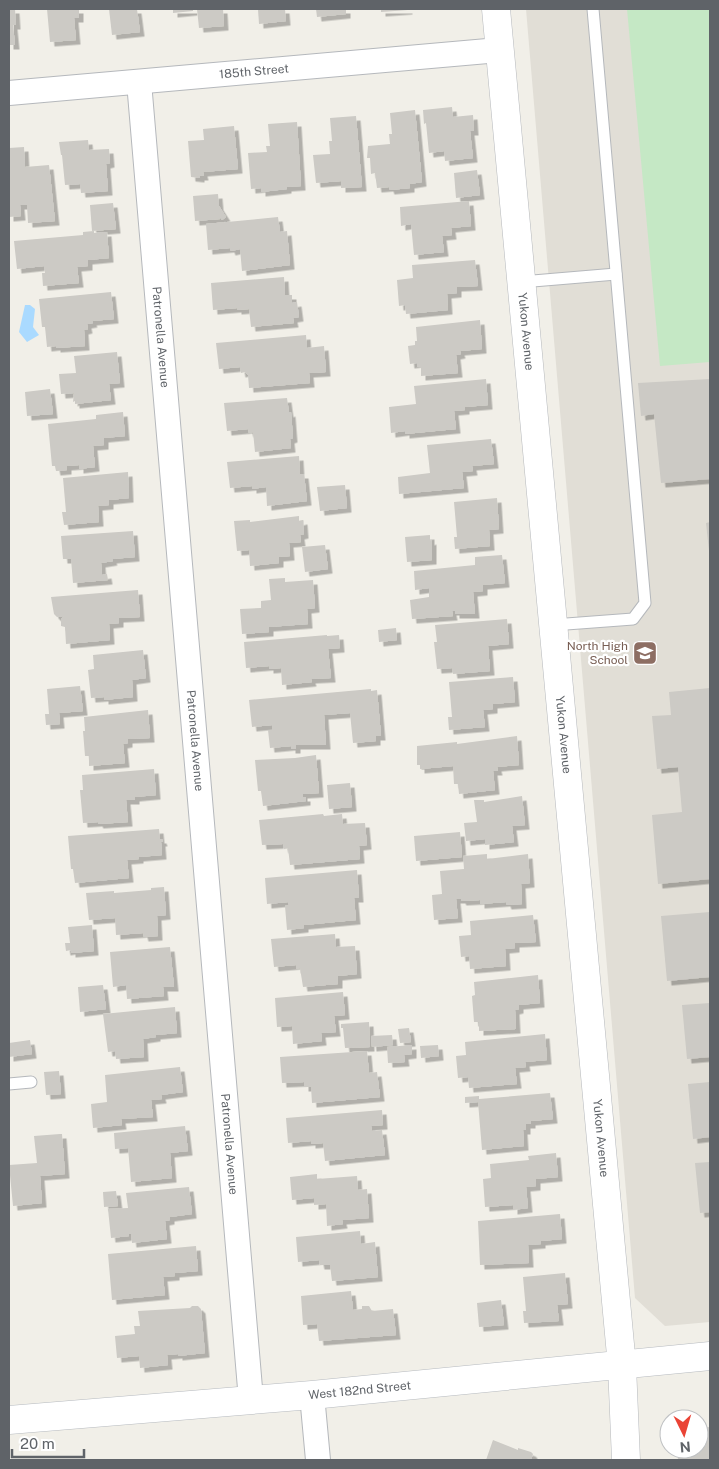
<svg xmlns="http://www.w3.org/2000/svg" width="719" height="1469" font-family="'Public Sans',sans-serif">
	<style>
		.education { fill: #e1ded6 }
		.green { fill: #c5e8c5 }
		.water { fill: #aadaff }
		.building { fill: #cccac5; filter: url(#shadow) }
		.lines { fill: none; stroke-linecap: round; stroke-linejoin: round }
		.service-casing { stroke: #b5b8bc; stroke-width: 13 }
		.minor-casing { stroke: #b5b8bc; stroke-width: 26 }
		.tertiary-casing { stroke: #b5b8bc; stroke-width: 29 }
		.secondary-casing { stroke: #b6babf; stroke-width: 29 }
		.service { stroke: #fff; stroke-width: 11 }
		.minor { stroke: #fff; stroke-width: 24 }
		.tertiary { stroke: #fff; stroke-width: 28 }
		.secondary { stroke: #fff; stroke-width: 28 }
		.labels { text-anchor: middle; stroke-width: 4.5; stroke-linejoin: round; paint-order: stroke }
		.street-label { font-size: 12px; fill: #5f6368; stroke: #fff }
		.education-label { font-size: 12px; fill: #785e54; stroke: #fff; text-anchor: end }
	</style>
	<defs>
		<filter id="shadow"><feDropShadow dx="4.5" dy="4.5" stdDeviation="0" flood-color="#0004"/></filter>
	</defs>
	<rect width="100%" height="100%" fill="#f1efe8"/>
	<path class="education" d="M 526,9 L 710,9 L 710,1322 L 665,1326 L 635,1298 Z"/>
	<path class="green" d="M 627,9 L 710,9 L 710,362 L 660,366 Z"/>
	<path class="water" d="M 25,305 L 30,305 L 35,309 L 33,327 L 39,335 L 27,342 L 19,332 Z"/>
	<g class="building">
		<path d="M 9,9 L 15,9 L 16,25 L 13,25 L 15,45 L 9,45 Z"/>
		<path d="M 47,9 L 79,9 L 79,18 L 74,18 L 76,40 L 50,42 Z"/>
		<path d="M 109,9 L 137,9 L 140,32 L 112,35 Z"/>
		<path d="M 173,9 L 193,9 L 193,11 L 173,13 Z"/>
		<path d="M 197,9 L 223,9 L 224,26 L 199,28 Z"/>
		<path d="M 258,9 L 285,9 L 286,21 L 259,24 Z"/>
		<path d="M 316,9 L 346,9 L 346,14 L 317,17 Z"/>
		<path d="M 381,9 L 408,9 L 408,10 L 381,12 Z"/>
		<path d="M 452,107 L 453,117 L 473,115 L 474,131 L 470,131 L 473,158 L 445,161 L 444,151 L 429,153 L 426,123 L 424,124 L 423,110 Z"/>
		<path d="M 415,110 L 422,182 L 410,184 L 410,188 L 390,190 L 389,187 L 377,188 L 375,173 L 371,174 L 370,158 L 367,158 L 368,146 L 390,144 L 389,134 L 392,134 L 390,113 Z"/>
		<path d="M 356,116 L 362,187 L 341,188 L 341,181 L 316,183 L 313,155 L 330,154 L 329,141 L 332,141 L 330,118 Z"/>
		<path d="M 297,122 L 301,186 L 287,187 L 287,189 L 261,192 L 261,188 L 251,189 L 248,153 L 267,152 L 266,146 L 270,146 L 268,124 Z"/>
		<path d="M 234,126 L 238,169 L 203,172 L 204,176 L 200,176 L 200,178 L 191,177 L 188,141 L 204,140 L 203,129 Z"/>
		<path d="M 88,140 L 89,150 L 109,149 L 110,163 L 106,164 L 108,191 L 81,193 L 80,184 L 65,185 L 62,155 L 61,155 L 59,142 Z"/>
		<path d="M 24,147 L 25,167 L 49,165 L 55,221 L 28,223 L 27,205 L 20,205 L 21,216 L 9,217 L 9,148 Z"/>
		<path d="M 477,170 L 480,195 L 456,198 L 454,173 Z"/>
		<path d="M 218,194 L 219,206 L 226,217 L 222,220 L 220,217 L 220,219 L 195,221 L 193,196 Z"/>
		<path d="M 469,201 L 471,226 L 451,228 L 452,235 L 442,236 L 444,252 L 414,255 L 411,224 L 401,226 L 400,207 Z"/>
		<path d="M 113,203 L 116,229 L 92,231 L 90,205 Z"/>
		<path d="M 278,217 L 280,232 L 287,231 L 290,265 L 242,271 L 240,249 L 231,251 L 230,248 L 208,250 L 206,224 Z"/>
		<path d="M 94,231 L 94,233 L 107,232 L 109,258 L 88,260 L 88,266 L 77,267 L 79,283 L 43,286 L 42,273 L 45,273 L 44,266 L 17,269 L 14,241 L 83,235 L 83,232 Z"/>
		<path d="M 475,260 L 478,286 L 457,287 L 457,293 L 447,294 L 448,310 L 406,314 L 405,305 L 399,306 L 397,280 L 413,278 L 412,265 Z"/>
		<path d="M 284,277 L 285,295 L 292,295 L 292,303 L 297,302 L 299,317 L 293,318 L 294,323 L 251,327 L 249,309 L 237,310 L 237,308 L 213,310 L 211,283 Z"/>
		<path d="M 111,292 L 114,319 L 92,321 L 93,323 L 87,324 L 88,329 L 84,330 L 85,346 L 56,348 L 56,346 L 47,347 L 45,327 L 42,327 L 39,299 Z"/>
		<path d="M 480,320 L 482,349 L 460,351 L 461,354 L 456,355 L 458,373 L 421,376 L 421,367 L 417,367 L 417,363 L 410,364 L 408,346 L 415,345 L 415,341 L 417,341 L 416,327 Z"/>
		<path d="M 306,335 L 307,348 L 324,346 L 326,372 L 309,373 L 310,383 L 249,388 L 248,375 L 245,372 L 241,373 L 240,367 L 219,369 L 216,343 Z"/>
		<path d="M 117,352 L 120,383 L 109,384 L 111,400 L 75,404 L 75,401 L 73,402 L 74,393 L 61,394 L 59,374 L 76,373 L 74,356 Z"/>
		<path d="M 486,379 L 488,405 L 465,407 L 465,410 L 454,411 L 456,429 L 405,434 L 405,431 L 391,433 L 389,407 L 416,404 L 414,386 Z"/>
		<path d="M 710,379 L 710,479 L 661,483 L 654,414 L 641,416 L 638,383 Z"/>
		<path d="M 50,389 L 53,414 L 27,416 L 25,392 Z"/>
		<path d="M 287,398 L 289,413 L 291,412 L 293,438 L 290,439 L 291,448 L 255,452 L 253,432 L 249,433 L 248,429 L 227,431 L 224,403 Z"/>
		<path d="M 123,412 L 125,436 L 104,438 L 104,445 L 93,446 L 95,467 L 79,469 L 79,465 L 67,466 L 67,470 L 56,471 L 55,466 L 52,466 L 48,424 L 96,419 L 96,415 Z"/>
		<path d="M 491,439 L 494,464 L 472,466 L 473,471 L 462,472 L 464,488 L 399,494 L 398,477 L 430,473 L 427,445 Z"/>
		<path d="M 299,456 L 300,474 L 304,474 L 307,501 L 267,506 L 266,487 L 252,489 L 252,486 L 230,488 L 227,462 Z"/>
		<path d="M 128,472 L 129,498 L 109,500 L 109,505 L 98,506 L 99,522 L 64,525 L 62,512 L 66,512 L 63,478 Z"/>
		<path d="M 345,485 L 347,508 L 320,511 L 317,487 Z"/>
		<path d="M 497,498 L 499,529 L 489,530 L 490,546 L 455,549 L 454,537 L 457,537 L 454,502 Z"/>
		<path d="M 299,516 L 299,521 L 303,520 L 304,534 L 300,535 L 301,542 L 289,543 L 290,556 L 279,557 L 279,563 L 250,566 L 249,550 L 237,551 L 234,521 L 250,520 L 250,522 Z"/>
		<path d="M 710,522 L 710,551 L 709,551 L 706,523 Z"/>
		<path d="M 133,531 L 135,557 L 112,559 L 113,561 L 101,563 L 102,575 L 107,574 L 108,580 L 73,583 L 71,559 L 63,559 L 61,536 Z"/>
		<path d="M 430,535 L 430,541 L 432,540 L 432,560 L 407,562 L 405,537 Z"/>
		<path d="M 325,545 L 328,569 L 305,572 L 302,547 Z"/>
		<path d="M 502,555 L 505,583 L 483,585 L 483,591 L 473,592 L 475,614 L 455,614 L 455,611 L 452,611 L 453,616 L 412,619 L 410,600 L 429,597 L 429,588 L 415,590 L 414,571 L 475,565 L 475,557 Z"/>
		<path d="M 285,578 L 285,582 L 313,580 L 315,608 L 307,609 L 308,624 L 269,627 L 269,632 L 242,634 L 240,609 L 261,608 L 261,601 L 271,600 L 269,579 Z"/>
		<path d="M 138,590 L 140,617 L 119,618 L 119,623 L 109,624 L 110,640 L 66,644 L 65,627 L 61,626 L 61,619 L 64,616 L 57,617 L 54,614 L 51,597 Z"/>
		<path d="M 507,619 L 509,644 L 488,646 L 490,671 L 453,674 L 452,668 L 437,669 L 434,642 L 437,642 L 435,625 Z"/>
		<path d="M 396,628 L 397,640 L 379,642 L 378,630 Z"/>
		<path d="M 327,635 L 327,636 L 339,635 L 340,648 L 328,649 L 331,678 L 311,679 L 312,682 L 282,685 L 281,668 L 269,669 L 269,666 L 246,668 L 244,642 Z"/>
		<path d="M 143,650 L 146,678 L 132,680 L 133,697 L 104,700 L 104,697 L 91,698 L 88,670 L 94,669 L 93,655 Z"/>
		<path d="M 513,677 L 515,702 L 493,704 L 493,709 L 483,710 L 485,727 L 449,730 L 448,717 L 452,717 L 449,682 Z"/>
		<path d="M 80,686 L 83,711 L 59,713 L 60,724 L 46,725 L 45,714 L 49,714 L 47,689 Z"/>
		<path d="M 710,688 L 710,879 L 658,884 L 652,815 L 682,812 L 678,767 L 657,769 L 652,716 L 671,715 L 669,692 Z"/>
		<path d="M 371,689 L 371,691 L 377,690 L 381,736 L 376,736 L 376,741 L 353,743 L 350,713 L 324,715 L 326,745 L 296,745 L 296,749 L 291,749 L 291,746 L 270,748 L 268,730 L 272,730 L 272,725 L 252,727 L 249,700 Z"/>
		<path d="M 148,710 L 150,738 L 128,739 L 128,743 L 123,744 L 125,763 L 89,766 L 89,756 L 85,756 L 83,731 L 85,731 L 84,717 Z"/>
		<path d="M 517,736 L 519,765 L 497,767 L 498,771 L 493,771 L 495,790 L 459,794 L 458,784 L 454,784 L 453,766 L 420,769 L 420,765 L 417,765 L 417,746 L 457,742 L 457,744 Z"/>
		<path d="M 316,755 L 319,793 L 303,794 L 303,797 L 306,797 L 306,801 L 263,806 L 261,791 L 258,791 L 255,760 L 295,758 Z"/>
		<path d="M 154,769 L 156,795 L 135,797 L 135,800 L 126,800 L 128,822 L 99,824 L 98,822 L 83,823 L 80,790 L 83,790 L 82,775 Z"/>
		<path d="M 350,783 L 352,807 L 329,809 L 327,785 Z"/>
		<path d="M 522,796 L 525,825 L 512,826 L 514,842 L 485,845 L 485,839 L 466,841 L 464,823 L 477,822 L 474,800 L 484,800 L 484,802 Z"/>
		<path d="M 323,814 L 324,816 L 342,814 L 343,824 L 365,823 L 367,845 L 359,846 L 360,859 L 290,865 L 288,848 L 284,849 L 283,844 L 262,845 L 259,820 Z"/>
		<path d="M 159,829 L 160,839 L 162,839 L 163,842 L 161,842 L 162,855 L 139,857 L 139,859 L 127,860 L 129,878 L 75,883 L 73,869 L 71,869 L 68,836 Z"/>
		<path d="M 460,832 L 462,857 L 416,861 L 414,836 Z"/>
		<path d="M 487,854 L 487,859 L 528,854 L 530,883 L 521,884 L 522,904 L 507,905 L 506,902 L 480,904 L 480,900 L 462,901 L 461,899 L 456,899 L 458,918 L 434,920 L 432,895 L 442,894 L 440,871 L 464,869 L 463,856 Z"/>
		<path d="M 357,870 L 359,898 L 354,898 L 356,920 L 304,925 L 304,928 L 287,930 L 285,906 L 289,905 L 288,902 L 267,904 L 265,878 Z"/>
		<path d="M 164,887 L 166,915 L 157,916 L 158,936 L 144,937 L 143,933 L 116,935 L 115,918 L 89,920 L 86,893 L 114,891 L 114,893 L 151,890 L 151,888 Z"/>
		<path d="M 710,912 L 710,977 L 667,981 L 661,916 Z"/>
		<path d="M 533,915 L 536,942 L 515,943 L 515,948 L 505,949 L 506,966 L 470,969 L 469,956 L 461,957 L 459,936 L 471,935 L 470,921 Z"/>
		<path d="M 92,925 L 94,951 L 71,953 L 71,950 L 66,951 L 65,943 L 70,943 L 68,927 Z"/>
		<path d="M 335,934 L 336,947 L 355,946 L 357,974 L 338,976 L 338,984 L 303,987 L 300,968 L 296,969 L 296,965 L 274,967 L 271,939 Z"/>
		<path d="M 170,947 L 174,987 L 163,987 L 164,996 L 127,999 L 126,985 L 113,987 L 110,952 Z"/>
		<path d="M 538,975 L 540,1003 L 519,1005 L 519,1009 L 515,1010 L 516,1029 L 479,1031 L 479,1022 L 474,1022 L 472,996 L 475,995 L 474,982 Z"/>
		<path d="M 103,985 L 106,1009 L 80,1012 L 78,987 Z"/>
		<path d="M 343,992 L 345,1015 L 334,1016 L 336,1032 L 321,1033 L 322,1041 L 293,1044 L 292,1026 L 277,1027 L 275,998 Z"/>
		<path d="M 710,1003 L 710,1057 L 687,1059 L 682,1005 Z"/>
		<path d="M 175,1007 L 177,1033 L 156,1035 L 156,1037 L 143,1039 L 144,1057 L 116,1059 L 115,1051 L 108,1052 L 103,1014 Z"/>
		<path d="M 369,1022 L 370,1047 L 345,1048 L 343,1028 L 341,1028 L 341,1024 Z"/>
		<path d="M 409,1028 L 411,1042 L 400,1043 L 398,1029 Z"/>
		<path d="M 545,1034 L 547,1060 L 525,1062 L 526,1067 L 515,1068 L 517,1084 L 469,1088 L 468,1077 L 458,1078 L 456,1056 L 466,1055 L 465,1042 Z"/>
		<path d="M 392,1035 L 393,1045 L 372,1047 L 371,1036 Z"/>
		<path d="M 30,1040 L 32,1054 L 9,1057 L 9,1043 Z"/>
		<path d="M 412,1045 L 412,1054 L 404,1055 L 405,1062 L 388,1063 L 387,1047 Z"/>
		<path d="M 438,1045 L 439,1056 L 421,1058 L 420,1046 Z"/>
		<path d="M 367,1051 L 369,1073 L 377,1072 L 380,1097 L 312,1103 L 311,1087 L 304,1087 L 304,1082 L 282,1083 L 280,1057 Z"/>
		<path d="M 180,1067 L 183,1092 L 161,1095 L 162,1099 L 151,1100 L 153,1117 L 121,1119 L 122,1125 L 93,1128 L 91,1104 L 107,1102 L 105,1075 Z"/>
		<path d="M 59,1071 L 61,1094 L 46,1095 L 44,1072 Z"/>
		<path d="M 710,1082 L 710,1137 L 693,1139 L 688,1084 Z"/>
		<path d="M 550,1093 L 553,1119 L 531,1121 L 531,1124 L 526,1124 L 526,1130 L 523,1130 L 524,1146 L 482,1150 L 478,1102 L 465,1103 L 465,1097 L 479,1096 L 479,1099 Z"/>
		<path d="M 382,1110 L 383,1125 L 371,1126 L 372,1131 L 382,1130 L 385,1155 L 325,1161 L 323,1143 L 311,1144 L 311,1141 L 288,1143 L 286,1118 Z"/>
		<path d="M 185,1126 L 188,1151 L 170,1153 L 172,1178 L 131,1182 L 128,1148 L 115,1149 L 114,1133 Z"/>
		<path d="M 60,1134 L 62,1134 L 65,1174 L 40,1176 L 42,1203 L 13,1206 L 9,1165 L 37,1163 L 34,1136 Z"/>
		<path d="M 556,1153 L 558,1177 L 536,1179 L 536,1186 L 526,1187 L 528,1208 L 513,1210 L 513,1205 L 485,1207 L 483,1179 L 491,1178 L 490,1164 L 529,1160 L 528,1156 Z"/>
		<path d="M 710,1162 L 710,1212 L 700,1213 L 695,1163 Z"/>
		<path d="M 317,1174 L 317,1179 L 357,1176 L 358,1190 L 367,1189 L 369,1218 L 342,1220 L 343,1224 L 327,1226 L 326,1204 L 314,1205 L 314,1198 L 292,1200 L 290,1177 Z"/>
		<path d="M 189,1187 L 192,1214 L 170,1217 L 170,1220 L 165,1221 L 167,1239 L 132,1243 L 131,1234 L 129,1234 L 129,1236 L 111,1238 L 108,1209 L 128,1208 L 126,1193 Z"/>
		<path d="M 116,1191 L 118,1206 L 104,1207 L 103,1192 Z"/>
		<path d="M 560,1214 L 562,1239 L 541,1241 L 541,1244 L 528,1245 L 529,1263 L 480,1265 L 478,1221 Z"/>
		<path d="M 360,1231 L 361,1244 L 375,1242 L 378,1277 L 332,1281 L 330,1265 L 320,1265 L 319,1260 L 298,1262 L 296,1237 Z"/>
		<path d="M 196,1246 L 198,1271 L 175,1273 L 175,1276 L 163,1277 L 165,1295 L 112,1300 L 108,1254 Z"/>
		<path d="M 565,1273 L 568,1304 L 557,1305 L 559,1321 L 524,1323 L 523,1311 L 526,1311 L 523,1277 Z"/>
		<path d="M 351,1291 L 353,1310 L 362,1309 L 362,1306 L 369,1306 L 372,1311 L 393,1309 L 396,1335 L 319,1341 L 317,1324 L 303,1325 L 301,1296 Z"/>
		<path d="M 501,1300 L 504,1325 L 479,1327 L 477,1303 Z"/>
		<path d="M 192,1306 L 198,1306 L 201,1309 L 205,1353 L 178,1356 L 178,1354 L 167,1355 L 168,1365 L 140,1368 L 139,1356 L 117,1358 L 115,1336 L 135,1334 L 134,1326 L 140,1326 L 138,1311 L 190,1308 Z"/>
		<path d="M 710,1427 L 710,1460 L 678,1460 L 677,1449 L 699,1449 L 699,1428 Z"/>
		<path d="M 493,1440 L 518,1450 L 518,1448 L 531,1452 L 533,1454 L 531,1460 L 486,1460 Z"/>
	</g>
	<g class="lines">
		<defs>
			<g id="service">
				<path d="M 521,282 L 616,274"/>
				<path d="M 553,625 L 633,619 L 645,603 L 593,9"/>
				<path d="M 9,1084 L 31,1082"/>
			</g>
			<g id="minor">
				<path id="s1" d="M 139,82 L 251,1400"/>
				<path id="s2" d="M 9,93 L 499,50"/>
				<path d="M 312,1395 L 318,1460"/>
			</g>
			<g id="tertiary">
				<path id="s3" d="M 496,9 L 622,1366 L 626,1460"/>
			</g>
			<g id="secondary">
				<path id="s4" d="M 9,1420 L 312,1395 L 710,1356"/>
			</g>
		</defs>
		<use href="#service" class="service-casing"/>
		<use href="#minor" class="minor-casing"/>
		<use href="#tertiary" class="tertiary-casing"/>
		<use href="#secondary" class="secondary-casing"/>
		<use href="#service" class="service"/>
		<use href="#minor" class="minor"/>
		<use href="#tertiary" class="tertiary"/>
		<use href="#secondary" class="secondary"/>
	</g>
	<defs>
		<symbol id="school-square" viewBox="-11 -11 22 22"><rect x="-9" y="-9" width="18" height="18" rx="4" fill="#8d6e63" stroke="#fff"/><path d="M0-5L7-2L0 1L-7-2ZM-4 1L0 2.5L4 1V4Q0 6-4 4Z" fill="#fff"/></symbol>
	</defs>
	<g fill-rule="evenodd">
		<use href="#school-square" x="631" y="639" width="28" height="28"/>
	</g>
	<g class="labels">
		<g class="street-label">
			<text dy="4" stroke="none"><textPath href="#s2" startOffset="246">185th Street</textPath></text>
			<text dy="4" stroke="none"><textPath href="#s3" startOffset="324">Yukon Avenue</textPath></text>
			<text dy="4" stroke="none"><textPath href="#s1" startOffset="256">Patronella Avenue</textPath></text>
			<text dy="4" stroke="none"><textPath href="#s3" startOffset="729">Yukon Avenue</textPath></text>
			<text dy="4" stroke="none"><textPath href="#s1" startOffset="661">Patronella Avenue</textPath></text>
			<text dy="4" stroke="none"><textPath href="#s3" startOffset="1134">Yukon Avenue</textPath></text>
			<text dy="4" stroke="none"><textPath href="#s1" startOffset="1066">Patronella Avenue</textPath></text>
			<text dy="4" stroke="none"><textPath href="#s4" startOffset="352">West 182nd Street</textPath></text>
		</g>
		<g class="education-label">
			<text x="628" y="650">North High<tspan x="628" dy="14">School</tspan></text>
		</g>
	</g>
	<rect width="719" height="1469" fill="none" stroke="#5f6368" stroke-width="20"/>
	<g transform="translate(684 1434) rotate(175)"><circle r="24" fill="#ffffff" stroke="#bfc1c3"/>
	<path d="M0-4L9 19L0 12L-9 19Z" fill="#ea4335"/>
	<text y="-8" font-size="14" font-weight="bold" text-anchor="middle" fill="#5f6368">N</text>
	</g>
	<path d="M12 1449v8h72v-8" fill="none" stroke="#5f6368" stroke-width="2.5"/>
	<text x="20" y="1449" font-size="15" fill="#5f6368" stroke="#ffffff" stroke-width="4" paint-order="stroke">20 m</text>
</svg>
